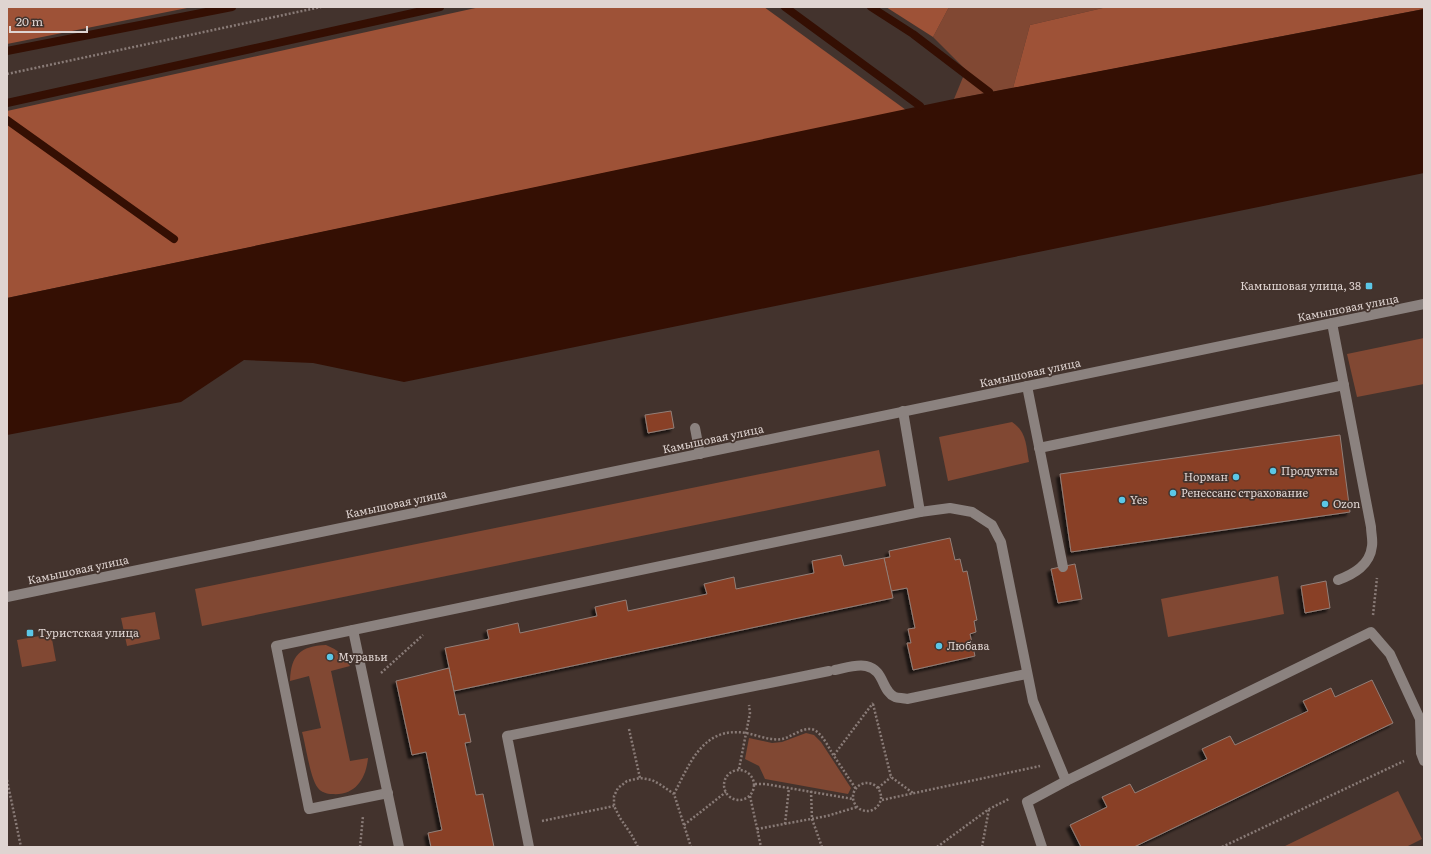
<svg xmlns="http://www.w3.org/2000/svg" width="1431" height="854" font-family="Literata,serif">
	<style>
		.green { fill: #814833 }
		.forest { fill: #9e5237 }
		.water { fill: #340f03 }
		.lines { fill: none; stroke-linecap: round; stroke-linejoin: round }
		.stream { stroke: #340f03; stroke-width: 8 }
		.building { fill: #893f25; stroke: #927f78; filter: url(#shadow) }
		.path { stroke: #897b77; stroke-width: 2.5; stroke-dasharray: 2 2; stroke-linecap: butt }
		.minor { stroke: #8b827f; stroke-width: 10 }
		.poi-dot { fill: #5bc7e7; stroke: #43332d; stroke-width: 1.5 }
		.labels { text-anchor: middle; stroke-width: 3.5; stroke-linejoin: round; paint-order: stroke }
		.poi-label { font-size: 11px; fill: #dfd4d1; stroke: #43332d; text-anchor: start }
		.street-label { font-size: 11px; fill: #dfd4d1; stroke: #43332d }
	</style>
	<defs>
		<filter id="shadow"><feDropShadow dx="-3.5" dy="3.5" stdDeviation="1" flood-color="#0009"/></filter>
	</defs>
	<rect width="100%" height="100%" fill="#43332d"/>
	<g class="green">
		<path d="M 949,7 L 1107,7 L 1030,25 L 1013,88 L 954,99 L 966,70 L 933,37 Z"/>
		<path d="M 1424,338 L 1424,384 L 1357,397 L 1347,354 Z"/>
		<path d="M 1012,422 C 1027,432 1026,446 1029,462 L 948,481 L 939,437 Z"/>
		<path d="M 879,450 L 886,486 L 202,626 L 195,589 Z"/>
		<path d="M 1278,576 L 1284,614 L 1168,637 L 1161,599 Z"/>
		<path d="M 155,612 L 160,639 L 127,646 L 121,618 Z"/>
		<path d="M 51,634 L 56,661 L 22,667 L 17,640 Z"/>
		<path d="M 326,645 C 338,650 344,655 350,666 L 331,671 L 350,761 L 368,758 C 366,779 355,796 332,794 C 327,794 321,792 318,788 C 310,778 306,746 302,732 L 321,728 L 309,676 L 290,681 C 291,655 300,646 326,645 Z"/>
		<path d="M 806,733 L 814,735 L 821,742 L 851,788 L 848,794 L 765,779 L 759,766 L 745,759 L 749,738 L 772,743 L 782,742 Z"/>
		<path d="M 1398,791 L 1422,839 L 1406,847 L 1283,847 Z"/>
	</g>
	<g class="forest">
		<path d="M 7,7 L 192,7 L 7,44 Z"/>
		<path d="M 480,7 L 764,7 L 906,110 L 7,298 L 7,111 Z"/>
		<path d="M 886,7 L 949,7 L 933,37 Z"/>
		<path d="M 1107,7 L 1424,7 L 1424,9 L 1013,88 L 1030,25 Z"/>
	</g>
	<path class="water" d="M 1424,9 L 1424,173 L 404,382 L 313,363 L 244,360 L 181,402 L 7,435 L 7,298 L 954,99 Z"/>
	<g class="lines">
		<g class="stream">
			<path d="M 785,7 L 920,106"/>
			<path d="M 871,7 L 913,34 L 989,92"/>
			<path d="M 7,51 L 232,7"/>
			<path d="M 7,103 L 440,7"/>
			<path d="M 7,120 L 174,239"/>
		</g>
	</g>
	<g class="building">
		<path d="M 671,411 L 674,428 L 648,433 L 645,415 Z"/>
		<path d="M 1340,435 L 1350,512 L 1071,552 L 1060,474 Z"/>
		<path d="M 950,538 L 955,560 L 960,559 L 963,572 L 967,571 L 977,620 L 974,621 L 976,632 L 970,634 L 975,656 L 913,670 L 907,643 L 911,643 L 908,629 L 915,628 L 907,588 L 891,591 L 884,558 L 890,557 L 889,551 Z"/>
		<path d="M 841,555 L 844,566 L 884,558 L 893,598 L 454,691 L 445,648 L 489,639 L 487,630 L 518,623 L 520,633 L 597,616 L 595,607 L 626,600 L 628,611 L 707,594 L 704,584 L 734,577 L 736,589 L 814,573 L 812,561 Z"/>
		<path d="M 1075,564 L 1082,599 L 1058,603 L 1051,569 Z"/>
		<path d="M 1326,581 L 1330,608 L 1305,613 L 1301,586 Z"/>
		<path d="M 449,668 L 459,715 L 465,714 L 471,742 L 465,743 L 476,795 L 483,794 L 494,847 L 431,847 L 428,833 L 442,830 L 426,752 L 412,755 L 396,681 Z"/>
		<path d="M 1372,680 L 1393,723 L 1134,847 L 1081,847 L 1070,825 L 1107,807 L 1102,797 L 1130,784 L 1135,793 L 1207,759 L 1202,749 L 1230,736 L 1235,745 L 1308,711 L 1303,701 L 1331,688 L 1335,697 Z"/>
	</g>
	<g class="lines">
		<g class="path">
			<path d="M 7,74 L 321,7"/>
			<path d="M 1373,615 L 1377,578"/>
			<path d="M 381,673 L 423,635"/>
			<path d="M 873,704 L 891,777 L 913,793"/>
			<path d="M 629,729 L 640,778"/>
			<path d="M 834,755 L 873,703"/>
			<path d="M 739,769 L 750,713 L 749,705"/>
			<circle cx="739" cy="785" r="15"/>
			<path d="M 7,780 L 21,847"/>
			<circle cx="867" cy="797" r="14"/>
			<path d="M 755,784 L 765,784 L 853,799"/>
			<path d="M 878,788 L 891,777"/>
			<path d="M 811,791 L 812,819 L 822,847"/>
			<path d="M 674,794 C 690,763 703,726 746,733 C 757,735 770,741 782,739 C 792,737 806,724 816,731 C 823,736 828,746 832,753 C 840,765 848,777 856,789"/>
			<path d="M 750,796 L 761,847"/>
			<path d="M 882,800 L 1040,766"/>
			<path d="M 542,821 L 614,806"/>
			<path d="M 785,824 L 789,788"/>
			<path d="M 684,825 L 726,792"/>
			<path d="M 757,829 L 827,816 L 857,807"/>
			<path d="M 360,847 L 363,816"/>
			<path d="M 638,847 L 631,834 L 620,818 L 614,806 L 614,796 L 618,788 L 627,781 L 640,778 L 652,780 L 661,785 L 674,794 L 691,847"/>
			<path d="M 937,847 L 989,809 L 1009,799"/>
			<path d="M 982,847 L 989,809"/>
			<path d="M 1222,847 L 1404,761"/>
		</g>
		<g class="minor">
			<path d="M 1332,323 L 1371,527 C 1371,533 1373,540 1372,546 C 1370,565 1354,574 1338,580"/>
			<path d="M 1027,386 L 1063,567"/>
			<path d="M 903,411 L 920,512 L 950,508 L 972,512 L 992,525 L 1001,542 L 1033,701 L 1066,781 L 1371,632 L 1390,654 L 1420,719 L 1421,753 L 1424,761"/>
			<path d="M 695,428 L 700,454"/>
			<path d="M 1039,448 L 1344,385"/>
			<path d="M 7,597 L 1424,304"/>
			<path d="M 353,630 L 276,646 L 309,809 L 388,793"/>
			<path d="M 835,670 C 845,668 856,664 866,666 C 885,670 881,691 895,697 C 898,698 903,698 907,699 L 1026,674"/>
			<path d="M 399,847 L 353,630 L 920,512"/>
			<path d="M 529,847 L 507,736 L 829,671"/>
			<path d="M 1042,847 L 1027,802 L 1066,781"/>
		</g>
	</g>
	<g class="poi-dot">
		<rect x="1365" y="282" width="8" height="8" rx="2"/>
		<circle cx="1273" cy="471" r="4"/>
		<circle cx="1236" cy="477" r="4"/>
		<circle cx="1173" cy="493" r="4"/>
		<circle cx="1122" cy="500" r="4"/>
		<circle cx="1325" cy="504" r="4"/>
		<rect x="26" y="629" width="8" height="8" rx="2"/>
		<circle cx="939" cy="646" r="4"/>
		<circle cx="330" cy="657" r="4"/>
	</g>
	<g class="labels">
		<g class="poi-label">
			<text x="1361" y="290" text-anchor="end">Камышовая улица, 38</text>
			<text x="1281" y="475">Продукты</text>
			<text x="1228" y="481" text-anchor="end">Норман</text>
			<text x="1181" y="497">Ренессанс страхование</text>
			<text x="1130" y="504">Yes</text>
			<text x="1333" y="508">Ozon</text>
			<text x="38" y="637">Туристская улица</text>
			<text x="947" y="650">Любава</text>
			<text x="338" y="661">Муравьи</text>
		</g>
		<g class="street-label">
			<text transform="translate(1348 308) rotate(-11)" y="4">Камышовая улица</text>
			<text transform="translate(1030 373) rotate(-12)" y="4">Камышовая улица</text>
			<text transform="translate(713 439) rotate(-12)" y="4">Камышовая улица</text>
			<text transform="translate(396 504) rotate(-12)" y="4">Камышовая улица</text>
			<text transform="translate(78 570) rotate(-12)" y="4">Камышовая улица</text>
		</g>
	</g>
	<rect width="1431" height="854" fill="none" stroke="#dfd4d1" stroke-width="16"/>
	<path d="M10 26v6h77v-6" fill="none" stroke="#dfd4d1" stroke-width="2"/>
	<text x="16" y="26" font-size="12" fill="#dfd4d1" stroke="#43332d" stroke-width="3" paint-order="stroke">20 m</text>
</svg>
